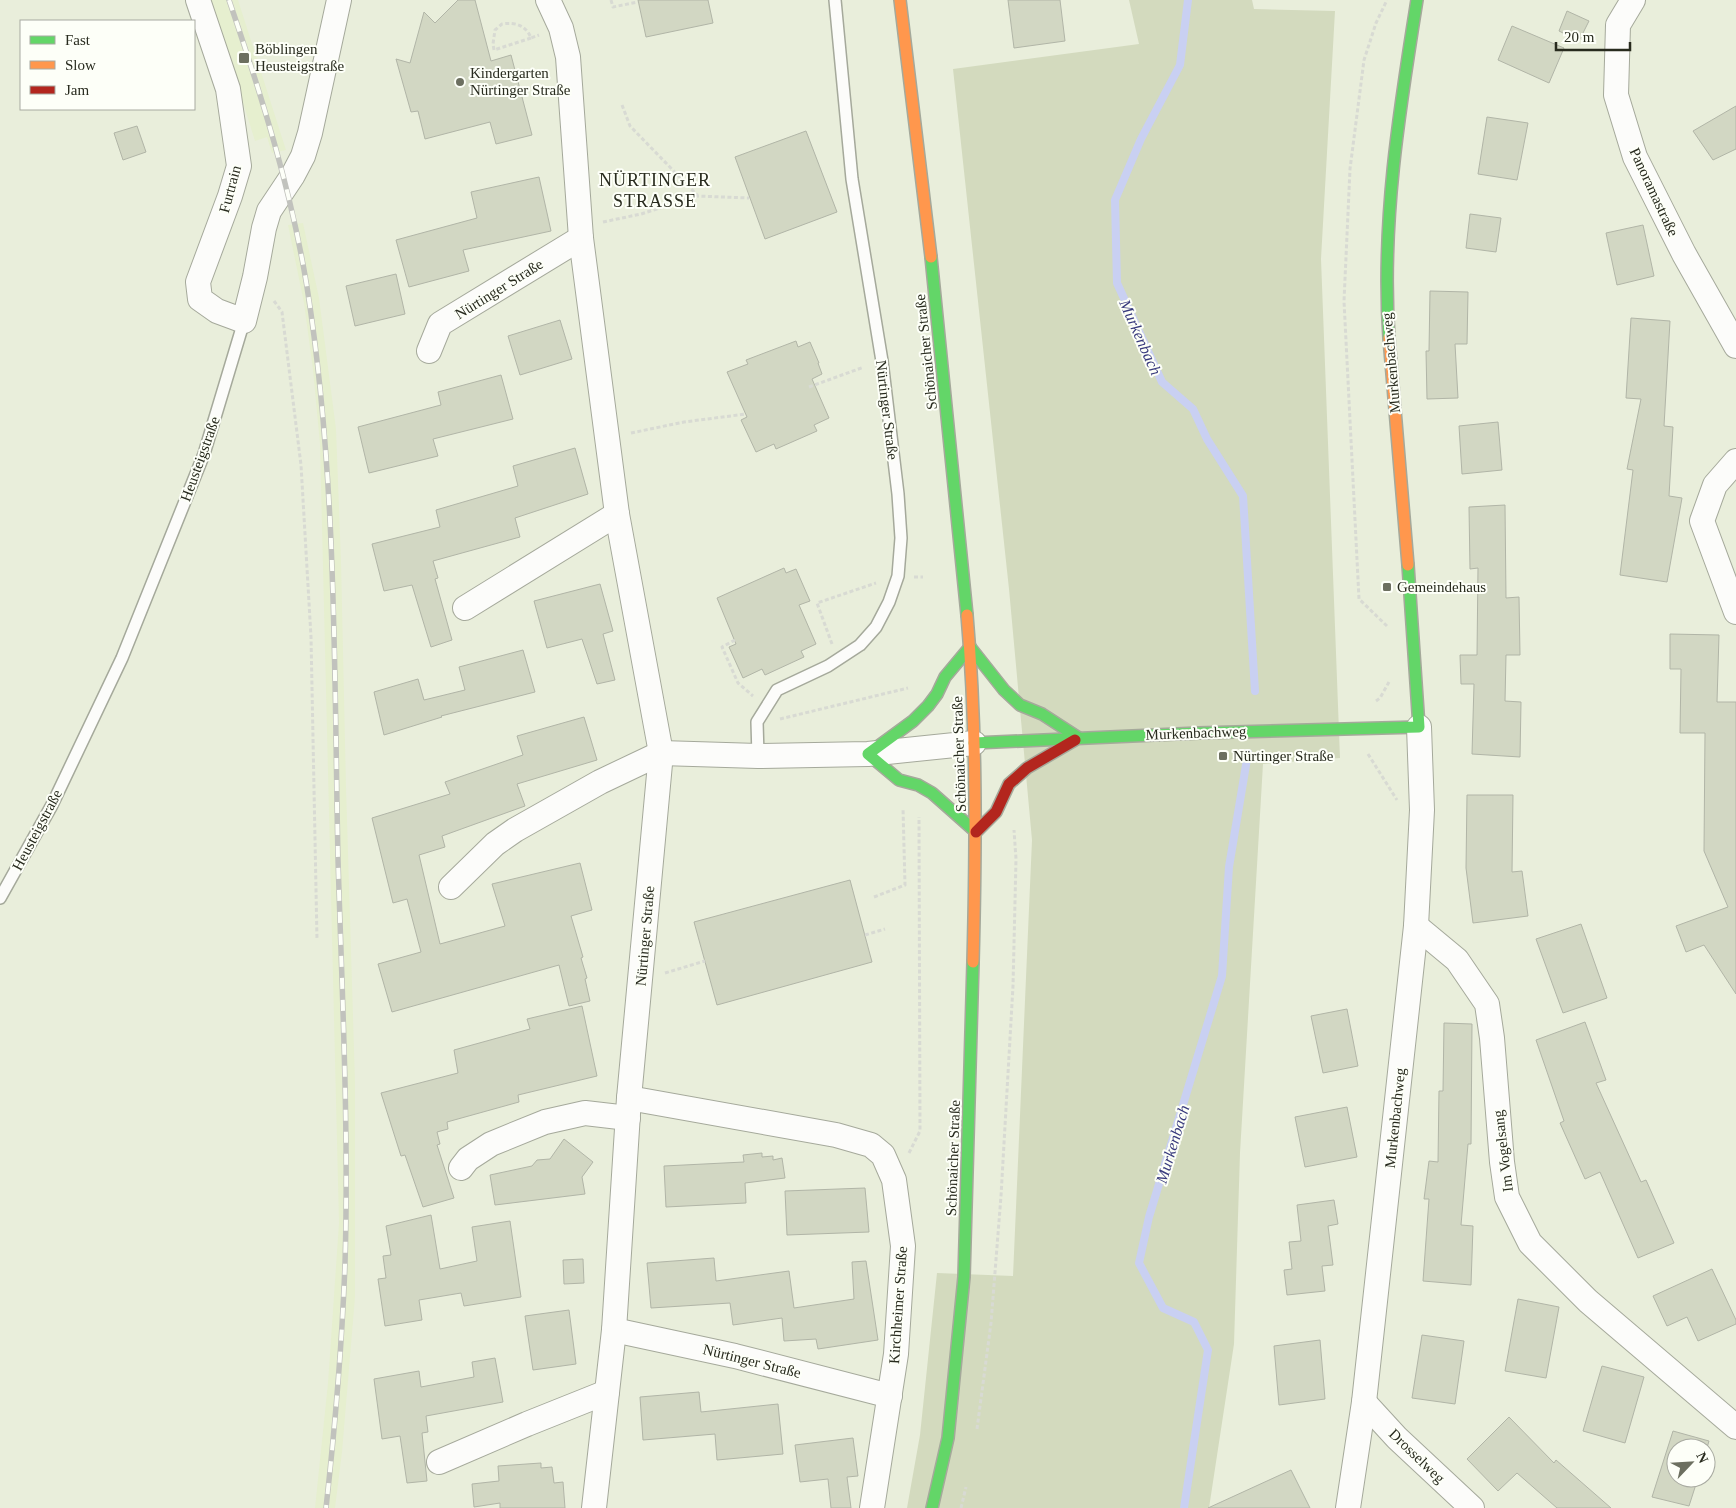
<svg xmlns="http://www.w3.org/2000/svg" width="1736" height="1508" font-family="Georgia,serif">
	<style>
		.built { fill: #e6efcf }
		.green { fill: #d3dabe }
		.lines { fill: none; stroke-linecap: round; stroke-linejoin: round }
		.stream { stroke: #c9d0f2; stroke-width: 8 }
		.building { fill: #d2d7c3; stroke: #b1b5a7 }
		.lane-casing { stroke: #a5a99b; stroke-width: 14 }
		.street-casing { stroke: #a5a99b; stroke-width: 26 }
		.fast-casing { stroke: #a5a99b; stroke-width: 14 }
		.slow-casing { stroke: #a5a99b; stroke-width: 14 }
		.jam-casing { stroke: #a5a99b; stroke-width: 14 }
		.path { stroke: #d8dad3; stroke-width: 3; stroke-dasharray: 4 2.5; stroke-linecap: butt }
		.lane { stroke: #fcfcfa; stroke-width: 11 }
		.street { stroke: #fcfcfa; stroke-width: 24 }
		.fast { stroke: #63d668; stroke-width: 11 }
		.slow { stroke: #ff974d; stroke-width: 11 }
		.jam { stroke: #b3261e; stroke-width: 11 }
		.rail-casing { stroke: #c1c2bd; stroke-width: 5.5 }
		.rail { stroke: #fdfff8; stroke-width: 4; stroke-dasharray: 11; stroke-linecap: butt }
		.poi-dot { fill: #6c6f60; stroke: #fdfff8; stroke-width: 2 }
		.labels { text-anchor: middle; stroke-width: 4; stroke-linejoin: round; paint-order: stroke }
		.poi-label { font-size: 15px; fill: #282b1e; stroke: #fdfff8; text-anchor: start }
		.street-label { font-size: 15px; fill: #282b1e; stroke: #fdfff8 }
		.water-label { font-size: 16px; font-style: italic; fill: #383a7d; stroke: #fdfff8 }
		.quarter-label { font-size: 18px; letter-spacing: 1px; fill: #282b1e; stroke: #fdfff8 }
	</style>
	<rect width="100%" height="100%" fill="#e9eedb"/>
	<g class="built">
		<path d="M 211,0 L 238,0 L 286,150 L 272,153 L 267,137 L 255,141 Z"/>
		<path d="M 303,223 L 319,298 L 336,429 L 341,561 L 346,787 L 355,1082 L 355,1297 L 342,1452 L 335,1508 L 315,1508 L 328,1383 L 339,1223 L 320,444 L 313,370 L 304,303 L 288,225 Z"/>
	</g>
	<path class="green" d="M 1129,0 L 1252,0 L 1254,9 L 1335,11 L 1321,259 L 1340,758 L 1263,764 L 1240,1153 L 1234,1344 L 1209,1508 L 907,1508 L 920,1435 L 937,1273 L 1013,1276 L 1032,840 L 1009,589 L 953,69 L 1139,44 Z"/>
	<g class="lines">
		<g class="stream">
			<path d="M 1188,0 L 1180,65 L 1141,139 L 1115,200 L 1117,283 L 1162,382 L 1193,409 L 1207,439 L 1243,496 L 1255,691"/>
			<path d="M 1184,1508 L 1208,1350 L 1194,1322 L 1163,1308 L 1139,1263 L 1149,1217 L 1222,976 L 1229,867 L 1248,753"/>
		</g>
	</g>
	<g class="building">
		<path d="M 458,0 L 475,0 L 491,61 L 511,55 L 532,135 L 496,144 L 490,122 L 425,139 L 418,111 L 411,112 L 396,59 L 410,63 L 424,12 L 435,23 Z"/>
		<path d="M 638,0 L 708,0 L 713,23 L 646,37 Z"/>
		<path d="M 1008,0 L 1060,0 L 1065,41 L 1014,48 Z"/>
		<path d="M 1567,11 L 1589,21 L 1579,41 L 1559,31 Z"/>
		<path d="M 1512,26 L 1564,48 L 1549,83 L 1498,60 Z"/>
		<path d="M 1736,106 L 1736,149 L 1713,160 L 1693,131 Z"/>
		<path d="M 1487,117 L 1528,123 L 1517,180 L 1478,174 Z"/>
		<path d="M 137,126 L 146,152 L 123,160 L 114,133 Z"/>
		<path d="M 806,131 L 837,212 L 765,239 L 735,157 Z"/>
		<path d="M 539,177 L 551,231 L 463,250 L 469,271 L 409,287 L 396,240 L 477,218 L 471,192 Z"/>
		<path d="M 1470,214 L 1501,218 L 1496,252 L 1466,248 Z"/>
		<path d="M 1643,225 L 1654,276 L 1617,285 L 1606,233 Z"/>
		<path d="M 396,274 L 405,314 L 355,326 L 346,286 Z"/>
		<path d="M 1430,291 L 1468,292 L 1467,344 L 1455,344 L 1458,398 L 1427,399 L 1426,351 L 1429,351 Z"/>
		<path d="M 1631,318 L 1670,321 L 1664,426 L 1673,427 L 1669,496 L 1682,498 L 1667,582 L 1620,575 L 1633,470 L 1627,469 L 1641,399 L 1626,398 Z"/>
		<path d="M 560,320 L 572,359 L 520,375 L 508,336 Z"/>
		<path d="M 796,341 L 798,347 L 810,342 L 819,363 L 818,363 L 822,374 L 812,379 L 829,418 L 814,425 L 817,431 L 776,449 L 774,444 L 756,452 L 741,420 L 747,417 L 727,372 L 748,364 L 746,360 Z"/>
		<path d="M 501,375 L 513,419 L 433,439 L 438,456 L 369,473 L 358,427 L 441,405 L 438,392 Z"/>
		<path d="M 1498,422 L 1502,470 L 1462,474 L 1459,426 Z"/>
		<path d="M 575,448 L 588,494 L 515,518 L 520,537 L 433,561 L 438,578 L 435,579 L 452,640 L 431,647 L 412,585 L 384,591 L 372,544 L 440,527 L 436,510 L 518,486 L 513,466 Z"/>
		<path d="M 1505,505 L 1506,598 L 1519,597 L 1520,655 L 1506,655 L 1505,701 L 1521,702 L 1520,757 L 1472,754 L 1474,684 L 1461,684 L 1460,655 L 1477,655 L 1478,568 L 1470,569 L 1469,507 Z"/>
		<path d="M 784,568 L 786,573 L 796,569 L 810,601 L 799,605 L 816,644 L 801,651 L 804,657 L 765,675 L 762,669 L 743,678 L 729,647 L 736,644 L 717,598 Z"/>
		<path d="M 600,584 L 613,631 L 603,634 L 615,680 L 597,684 L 582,639 L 547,648 L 534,601 Z"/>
		<path d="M 1670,634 L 1719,635 L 1717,702 L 1736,702 L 1736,994 L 1704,945 L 1686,952 L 1676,926 L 1728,907 L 1704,851 L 1705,733 L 1680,733 L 1681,669 L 1670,669 Z"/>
		<path d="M 523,650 L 535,692 L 441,716 L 442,717 L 384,735 L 374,692 L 418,679 L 424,700 L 465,690 L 459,667 Z"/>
		<path d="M 584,717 L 597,760 L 517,784 L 525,806 L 442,836 L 445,847 L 419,855 L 440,944 L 505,926 L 492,884 L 580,863 L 592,910 L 571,916 L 583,957 L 581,958 L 587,978 L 585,979 L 590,1001 L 569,1006 L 559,965 L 392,1012 L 378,964 L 421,952 L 407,899 L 393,903 L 372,818 L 450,794 L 445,782 L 523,755 L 517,736 Z"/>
		<path d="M 1467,795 L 1513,795 L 1512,872 L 1522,871 L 1528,916 L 1473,923 L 1466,868 Z"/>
		<path d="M 850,880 L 872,962 L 717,1005 L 694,922 Z"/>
		<path d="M 1581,924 L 1607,998 L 1563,1013 L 1536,939 Z"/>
		<path d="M 582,1006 L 597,1076 L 518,1095 L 519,1102 L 447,1122 L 448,1129 L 437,1132 L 440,1144 L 437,1145 L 454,1198 L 423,1207 L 405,1155 L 401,1156 L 381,1093 L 458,1073 L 454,1050 L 530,1029 L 527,1019 Z"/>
		<path d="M 1347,1009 L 1358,1066 L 1323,1073 L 1311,1016 Z"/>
		<path d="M 1585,1022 L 1606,1080 L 1596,1083 L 1641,1182 L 1646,1180 L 1674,1243 L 1638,1258 L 1600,1172 L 1585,1179 L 1560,1123 L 1564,1121 L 1536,1040 Z"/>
		<path d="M 1444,1023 L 1472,1024 L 1471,1144 L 1468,1144 L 1461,1225 L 1473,1226 L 1471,1285 L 1423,1281 L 1429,1199 L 1424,1199 L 1429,1161 L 1438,1162 L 1439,1091 L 1443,1091 Z"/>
		<path d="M 1347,1107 L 1357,1157 L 1305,1167 L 1295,1117 Z"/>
		<path d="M 564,1139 L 593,1162 L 582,1177 L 585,1194 L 495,1205 L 490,1175 L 532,1166 L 537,1160 L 550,1159 Z"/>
		<path d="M 762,1153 L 762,1157 L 773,1156 L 773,1160 L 782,1158 L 785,1178 L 745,1183 L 746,1203 L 666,1207 L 664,1166 L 744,1162 L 743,1155 Z"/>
		<path d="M 865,1188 L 869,1232 L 787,1235 L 785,1191 Z"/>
		<path d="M 1334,1200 L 1338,1224 L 1328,1226 L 1333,1265 L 1322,1266 L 1325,1291 L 1287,1295 L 1284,1270 L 1292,1269 L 1289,1242 L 1301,1241 L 1297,1205 Z"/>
		<path d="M 431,1215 L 440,1269 L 477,1261 L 472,1227 L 510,1221 L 521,1297 L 464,1306 L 461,1293 L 419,1300 L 422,1320 L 385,1326 L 378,1279 L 386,1278 L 383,1256 L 391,1255 L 386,1226 Z"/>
		<path d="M 714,1258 L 716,1281 L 789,1271 L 794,1308 L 854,1299 L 852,1262 L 866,1261 L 878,1340 L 818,1349 L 816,1339 L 784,1341 L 782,1318 L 733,1325 L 730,1303 L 651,1308 L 647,1263 Z"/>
		<path d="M 583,1259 L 584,1283 L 564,1284 L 563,1260 Z"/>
		<path d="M 1712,1269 L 1736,1320 L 1736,1324 L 1698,1341 L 1687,1317 L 1667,1326 L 1653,1296 Z"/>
		<path d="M 1518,1299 L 1559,1307 L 1546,1378 L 1505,1371 Z"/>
		<path d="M 569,1310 L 576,1364 L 533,1370 L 525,1316 Z"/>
		<path d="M 1422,1335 L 1464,1341 L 1455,1404 L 1412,1398 Z"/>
		<path d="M 1320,1340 L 1325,1399 L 1279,1405 L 1274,1346 Z"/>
		<path d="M 495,1358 L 503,1402 L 426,1416 L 428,1432 L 422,1433 L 427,1481 L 407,1483 L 400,1436 L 382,1439 L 374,1379 L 419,1371 L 421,1387 L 474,1377 L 472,1362 Z"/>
		<path d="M 1602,1366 L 1644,1377 L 1625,1443 L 1583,1431 Z"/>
		<path d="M 699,1392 L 701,1412 L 778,1404 L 783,1454 L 717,1460 L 715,1434 L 643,1440 L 640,1397 Z"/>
		<path d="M 1509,1417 L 1554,1463 L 1556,1460 L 1611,1508 L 1557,1508 L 1517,1473 L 1498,1491 L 1467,1459 Z"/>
		<path d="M 1673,1431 L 1709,1441 L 1706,1451 L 1706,1448 L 1676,1448 L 1676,1478 L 1698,1478 L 1689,1506 L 1652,1497 Z"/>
		<path d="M 853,1438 L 858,1476 L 847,1477 L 851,1508 L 831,1508 L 828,1479 L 800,1482 L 795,1445 Z"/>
		<path d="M 541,1463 L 541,1468 L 552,1467 L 554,1483 L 563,1482 L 565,1508 L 500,1508 L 500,1503 L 474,1507 L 472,1484 L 499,1481 L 498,1466 Z"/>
		<path d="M 1291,1470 L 1310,1508 L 1208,1508 Z"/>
	</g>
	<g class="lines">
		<defs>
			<g id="lane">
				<path d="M 758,756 L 757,722 L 777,690 L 828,666 L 860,645 L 876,627 L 889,602 L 898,576 L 901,538 L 898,494 L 882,361 L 852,179 L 835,0"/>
				<path d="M 0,898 L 52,805 L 122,658 L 204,454 L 244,321"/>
			</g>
			<g id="street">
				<path d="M 198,0 L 228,89 L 239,166 L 230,196 L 198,282 L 200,299 L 217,311 L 244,321 L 255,277 L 264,228 L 269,211 L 293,175 L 303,156 L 310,133 L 339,0"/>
				<path d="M 548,0 L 561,28 L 568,57 L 581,238 L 617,514 L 661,753 L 629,1098 L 614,1330 L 594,1508"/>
				<path d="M 1633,0 L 1618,25 L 1616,95 L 1635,157 L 1684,254 L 1736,346"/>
				<path d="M 429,351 L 440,324 L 581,238"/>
				<path d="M 1736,461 L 1715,485 L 1702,521 L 1736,612"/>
				<path d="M 465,608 L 617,514"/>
				<path d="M 451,887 L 495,844 L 515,830 L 600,782 L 661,753 L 758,756 L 868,754 L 974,743"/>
				<path d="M 1416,926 L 1457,960 L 1487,1004 L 1492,1038 L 1502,1162 L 1507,1197 L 1530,1243 L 1588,1301 L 1736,1427"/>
				<path d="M 629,1098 L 836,1135 L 871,1145 L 883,1155 L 894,1180 L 903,1246 L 896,1354 L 872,1508"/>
				<path d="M 461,1168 L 468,1159 L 491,1144 L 545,1122 L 585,1113 L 628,1118"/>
				<path d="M 614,1330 L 735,1356 L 890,1396"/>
				<path d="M 1364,1402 L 1397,1438 L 1472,1508"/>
				<path d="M 439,1462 L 527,1424 L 607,1392"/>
				<path d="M 1348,1508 L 1364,1402 L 1416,926 L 1422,810 L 1419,727"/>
			</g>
			<g id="fast">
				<path d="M 931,257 L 967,615"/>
				<path d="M 1389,338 C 1381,224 1399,112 1417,0"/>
				<path d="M 970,647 L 945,677 L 937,694 L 928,706 L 913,721 L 868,754 L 899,780 L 918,785 L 932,793 L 976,832"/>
				<path d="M 970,647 L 1004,690 L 1020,705 L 1042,714 L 1079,738"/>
				<path d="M 974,743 L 1199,733 L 1419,727 L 1408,565"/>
				<path d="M 932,1508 L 948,1438 L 964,1277 L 973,962"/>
			</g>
			<g id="slow">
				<path d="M 900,0 L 931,257"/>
				<path d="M 1389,338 L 1408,565"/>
				<path d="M 967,615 C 977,730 976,846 973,962"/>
			</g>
			<path id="jam" d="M 976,832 L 996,812 L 1009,784 L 1027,768 L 1075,740"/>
		</defs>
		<use href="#lane" class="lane-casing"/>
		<use href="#street" class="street-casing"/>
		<use href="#fast" class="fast-casing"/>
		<use href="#slow" class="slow-casing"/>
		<use href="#jam" class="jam-casing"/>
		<g class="path">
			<path d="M 611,0 L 613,7 L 638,2"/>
			<path d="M 531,38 L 494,50 L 493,44 L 495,30 L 502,24 C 515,22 526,25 531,38 L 539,35"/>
			<path d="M 622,105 L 630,126 L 698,196 L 749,198"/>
			<path d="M 603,222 L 641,214 L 698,196"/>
			<path d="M 274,301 L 282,312 L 301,465 L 311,637 L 317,940"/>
			<path d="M 809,387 L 864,367"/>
			<path d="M 631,433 L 684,422 L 746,414"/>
			<path d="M 914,577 L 923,577"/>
			<path d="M 1387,626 L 1359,599 L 1344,301 L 1350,169 L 1364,60 L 1376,23 L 1387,0"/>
			<path d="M 735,640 L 722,647 L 738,683 L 753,696"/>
			<path d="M 832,644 L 817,603 L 876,583"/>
			<path d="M 1376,701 L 1380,698 L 1389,682"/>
			<path d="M 780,719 L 908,688"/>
			<path d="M 1368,754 L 1397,800"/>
			<path d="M 874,897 L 905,885 L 903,808"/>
			<path d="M 865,935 L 885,929"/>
			<path d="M 665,973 L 705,961"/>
			<path d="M 909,1153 L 920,1131 L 919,817"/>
			<path d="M 977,1429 L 991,1323 L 1001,1196 L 1013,986 L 1016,859 L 1014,830"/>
			<path d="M 961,1508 L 966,1487"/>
		</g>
		<use href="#lane" class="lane"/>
		<use href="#street" class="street"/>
		<use href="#fast" class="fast"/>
		<use href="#slow" class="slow"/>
		<use href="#jam" class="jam"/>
		<defs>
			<path id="rail" d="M 229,0 C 261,94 291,189 307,287 C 337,476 334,669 338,859 C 342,994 349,1129 345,1264 C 342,1346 335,1427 326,1508"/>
		</defs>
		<use href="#rail" class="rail-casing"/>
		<use href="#rail" class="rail"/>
	</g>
	<g class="poi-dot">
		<rect x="238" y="52" width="12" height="12" rx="2.5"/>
		<circle cx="460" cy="82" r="5"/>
		<rect x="1382" y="582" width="10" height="10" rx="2.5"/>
		<rect x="1218" y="751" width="10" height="10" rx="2.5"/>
	</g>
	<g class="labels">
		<g class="poi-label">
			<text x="255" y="54">Böblingen<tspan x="255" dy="17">Heusteigstraße</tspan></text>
			<text x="470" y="78">Kindergarten<tspan x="470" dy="17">Nürtinger Straße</tspan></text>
			<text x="1397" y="592">Gemeindehaus</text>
			<text x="1233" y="761">Nürtinger Straße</text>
		</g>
		<g class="street-label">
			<text transform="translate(230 189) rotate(-75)" y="5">Furtrain</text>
			<text transform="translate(1654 192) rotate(65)" y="5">Panoramastraße</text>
			<text transform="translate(499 289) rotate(-32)" y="5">Nürtinger Straße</text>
			<text transform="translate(926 352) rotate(-96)" y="5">Schönaicher Straße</text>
			<text transform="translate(1391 363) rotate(-95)" y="5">Murkenbachweg</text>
			<text transform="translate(887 410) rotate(83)" y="5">Nürtinger Straße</text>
			<text transform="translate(200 459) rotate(-70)" y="5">Heusteigstraße</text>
			<text transform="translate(1196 733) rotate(-2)" y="5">Murkenbachweg</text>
			<text transform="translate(959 754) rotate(-92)" y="5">Schönaicher Straße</text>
			<text transform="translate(37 830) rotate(-62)" y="5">Heusteigstraße</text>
			<text transform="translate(645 936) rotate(-85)" y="5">Nürtinger Straße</text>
			<text transform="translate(1395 1118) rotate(-84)" y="5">Murkenbachweg</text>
			<text transform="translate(1503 1151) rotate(-97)" y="5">Im Vogelsang</text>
			<text transform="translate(953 1158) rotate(-88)" y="5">Schönaicher Straße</text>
			<text transform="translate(898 1305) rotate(-86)" y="5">Kirchheimer Straße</text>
			<text transform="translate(752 1361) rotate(14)" y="5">Nürtinger Straße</text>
			<text transform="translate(1417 1456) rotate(44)" y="5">Drosselweg</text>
		</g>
		<g class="water-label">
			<text transform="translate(1141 337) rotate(66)" y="6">Murkenbach</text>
			<text transform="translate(1172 1144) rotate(-73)" y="6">Murkenbach</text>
		</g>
		<g class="quarter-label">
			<text x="655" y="186">NÜRTINGER<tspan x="655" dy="21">STRASSE</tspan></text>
		</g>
	</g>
	<rect x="20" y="20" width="175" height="90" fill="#fdfff8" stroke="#a8aaa1"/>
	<rect x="30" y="36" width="25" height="8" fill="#63d668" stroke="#a8aaa1"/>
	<text x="65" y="45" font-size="15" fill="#282b1e">Fast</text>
	<rect x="30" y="61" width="25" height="8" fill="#ff974d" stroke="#a8aaa1"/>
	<text x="65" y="70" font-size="15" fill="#282b1e">Slow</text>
	<rect x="30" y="86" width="25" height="8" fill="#b3261e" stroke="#a8aaa1"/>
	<text x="65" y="95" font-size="15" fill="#282b1e">Jam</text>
	<g transform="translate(1691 1463) rotate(65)"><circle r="24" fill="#fdfff8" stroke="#a8aaa1"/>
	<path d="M0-4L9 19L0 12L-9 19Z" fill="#6c6f60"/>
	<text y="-8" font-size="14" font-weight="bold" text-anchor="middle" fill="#282b1e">N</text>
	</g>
	<path d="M1556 42v8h74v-8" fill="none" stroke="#282b1e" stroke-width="2.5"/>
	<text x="1564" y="42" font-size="15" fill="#282b1e" stroke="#fdfff8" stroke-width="4" paint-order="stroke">20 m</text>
</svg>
